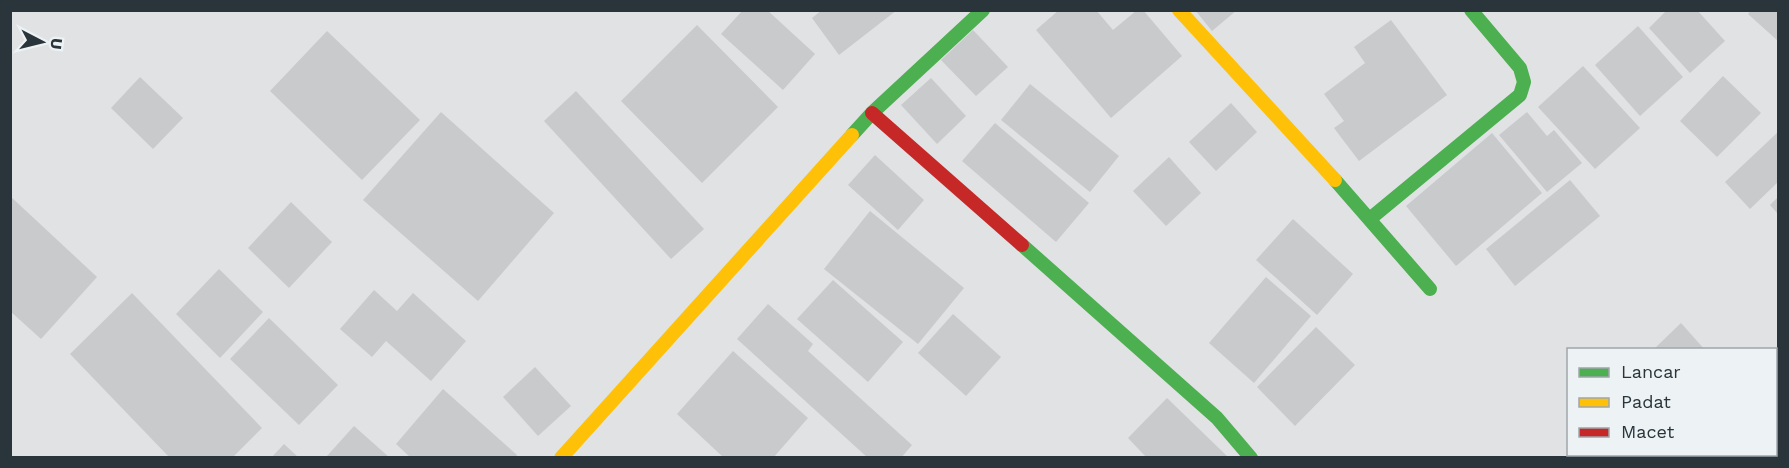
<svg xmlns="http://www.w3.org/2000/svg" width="1789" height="468" font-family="'Work Sans',sans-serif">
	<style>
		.building { fill: #c8cacc }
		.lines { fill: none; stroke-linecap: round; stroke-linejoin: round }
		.fast { stroke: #4caf50; stroke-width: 14 }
		.slow { stroke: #ffc107; stroke-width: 14 }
		.jam { stroke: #c62828; stroke-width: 14 }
	</style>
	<rect width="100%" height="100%" fill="#e0e2e4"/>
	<g class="building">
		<path d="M 743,10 L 767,10 L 815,54 L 783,90 L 721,34 Z"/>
		<path d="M 822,10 L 897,10 L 839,55 L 812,18 Z"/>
		<path d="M 1059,10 L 1096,10 L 1113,30 L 1137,10 L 1143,10 L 1182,56 L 1111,118 L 1036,30 Z"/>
		<path d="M 1195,10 L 1237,10 L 1212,31 Z"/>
		<path d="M 1667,10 L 1697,10 L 1725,41 L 1690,73 L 1649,28 Z"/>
		<path d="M 1751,10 L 1778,10 L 1778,41 L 1748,14 Z"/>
		<path d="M 1391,20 L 1447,95 L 1359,161 L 1334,128 L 1344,121 L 1324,94 L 1365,63 L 1354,47 Z"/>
		<path d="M 697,25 L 778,107 L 702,183 L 621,101 Z"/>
		<path d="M 1638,26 L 1683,77 L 1640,116 L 1595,65 Z"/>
		<path d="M 973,30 L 1008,67 L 976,96 L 941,60 Z"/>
		<path d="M 327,31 L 420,120 L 362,180 L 270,91 Z"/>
		<path d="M 1583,66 L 1640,128 L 1595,169 L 1538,107 Z"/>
		<path d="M 1723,76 L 1761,113 L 1717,157 L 1680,121 Z"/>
		<path d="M 140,77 L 183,118 L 153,149 L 111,108 Z"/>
		<path d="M 931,78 L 966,116 L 937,144 L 901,105 Z"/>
		<path d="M 1030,84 L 1119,156 L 1090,192 L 1001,120 Z"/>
		<path d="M 576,91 L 704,229 L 671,259 L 544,121 Z"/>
		<path d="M 1231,103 L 1257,132 L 1216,171 L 1189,142 Z"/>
		<path d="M 441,112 L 554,213 L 478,301 L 363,200 Z"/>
		<path d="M 1527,112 L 1547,136 L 1554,130 L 1582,163 L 1547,192 L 1499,135 Z"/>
		<path d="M 995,123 L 1089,203 L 1056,242 L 962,161 Z"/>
		<path d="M 1778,132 L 1778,182 L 1750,209 L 1725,182 Z"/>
		<path d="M 1492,133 L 1542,193 L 1456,266 L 1406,206 Z"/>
		<path d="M 875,155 L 924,200 L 898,230 L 848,185 Z"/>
		<path d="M 1169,157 L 1201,193 L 1166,226 L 1133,191 Z"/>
		<path d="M 1570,180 L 1600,216 L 1515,286 L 1486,249 Z"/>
		<path d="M 10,196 L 97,277 L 41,339 L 10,311 Z"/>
		<path d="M 1778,197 L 1778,214 L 1770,205 Z"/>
		<path d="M 291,202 L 332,242 L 289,288 L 248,248 Z"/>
		<path d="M 870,211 L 964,288 L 918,344 L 824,269 Z"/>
		<path d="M 1293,219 L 1353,274 L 1317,315 L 1256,260 Z"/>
		<path d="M 219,269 L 263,312 L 220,358 L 176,314 Z"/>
		<path d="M 1266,277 L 1311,316 L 1254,383 L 1209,343 Z"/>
		<path d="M 833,280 L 903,342 L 868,382 L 797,319 Z"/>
		<path d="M 374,290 L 397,311 L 413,293 L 466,341 L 431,381 L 386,341 L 372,357 L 340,329 Z"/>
		<path d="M 132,293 L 262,428 L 232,458 L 170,458 L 70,354 Z"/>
		<path d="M 768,304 L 813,344 L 808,351 L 912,445 L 901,458 L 868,458 L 737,339 Z"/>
		<path d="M 953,314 L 1001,357 L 966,396 L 918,353 Z"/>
		<path d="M 269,318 L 338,385 L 299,425 L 230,359 Z"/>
		<path d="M 1681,323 L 1705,350 L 1653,350 Z"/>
		<path d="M 1316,327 L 1355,365 L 1295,426 L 1257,387 Z"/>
		<path d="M 733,351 L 808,418 L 773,458 L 724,458 L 677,414 Z"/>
		<path d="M 535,367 L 571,406 L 538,436 L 503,397 Z"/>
		<path d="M 443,389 L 517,455 L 515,458 L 411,458 L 396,444 Z"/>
		<path d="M 1167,398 L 1229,458 L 1147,458 L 1128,438 Z"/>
		<path d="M 354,426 L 390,458 L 327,456 Z"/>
		<path d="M 284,444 L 299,458 L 271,458 Z"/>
		<path d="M 1669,454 L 1694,454 L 1690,458 L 1671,458 Z"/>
	</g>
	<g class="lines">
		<g class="fast">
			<path d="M 852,135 L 872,113 L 983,10"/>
			<path d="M 1335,180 L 1430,289"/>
			<path d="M 1371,218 L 1520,95 L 1524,82 L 1520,68 L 1471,10"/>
			<path d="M 1022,245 L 1217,418 L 1251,458"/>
		</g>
		<g class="slow">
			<path d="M 1179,10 L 1335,180"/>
			<path d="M 561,458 L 852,135"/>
		</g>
		<path class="jam" d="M 872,113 L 1022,245"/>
	</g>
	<rect width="1789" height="468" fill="none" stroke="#29343b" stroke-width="24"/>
	<rect x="1567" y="348" width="210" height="108" fill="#edf2f4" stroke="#9fa6aa" stroke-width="1.5"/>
	<rect x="1579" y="368" width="30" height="9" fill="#4caf50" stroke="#9fa6aa" stroke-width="1.5"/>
	<text x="1621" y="378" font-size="18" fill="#29343b">Lancar</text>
	<rect x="1579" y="398" width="30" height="9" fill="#ffc107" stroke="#9fa6aa" stroke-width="1.5"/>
	<text x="1621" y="408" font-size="18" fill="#29343b">Padat</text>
	<rect x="1579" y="428" width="30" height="9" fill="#c62828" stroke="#9fa6aa" stroke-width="1.5"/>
	<text x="1621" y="438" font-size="18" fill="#29343b">Macet</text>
	<g transform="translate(42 42) rotate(97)" stroke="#edf2f4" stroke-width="4.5" paint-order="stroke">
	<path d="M0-4.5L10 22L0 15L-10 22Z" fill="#29343b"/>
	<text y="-9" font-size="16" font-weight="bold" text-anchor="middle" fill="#29343b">U</text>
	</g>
</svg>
